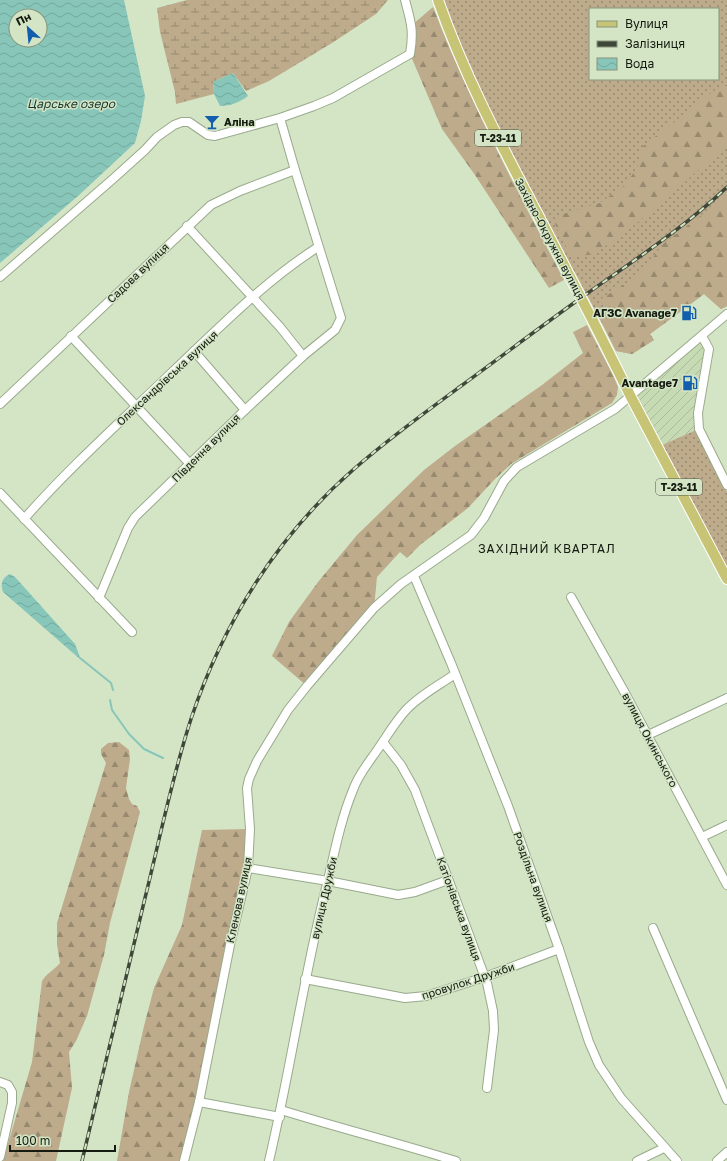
<svg xmlns="http://www.w3.org/2000/svg" width="727" height="1161" font-family="'Golos Text',sans-serif">
	<style>
		.industrial { fill: url(#industrial-furrows) }
		.grass { fill: url(#grass-dots); fill-rule: evenodd }
		.forest { fill: url(#forest-firs) }
		.wetland { fill: url(#wetland-marsh) }
		.water { fill: url(#water-waves); fill-rule: evenodd }
		.lines { fill: none; stroke-linecap: round; stroke-linejoin: round }
		.stream { stroke: #87c6b9; stroke-width: 2 }
		.minor-casing { stroke: #99aa8c; stroke-width: 10 }
		.major-casing { stroke: #fff; stroke-width: 12 }
		.minor { stroke: #fff; stroke-width: 8 }
		.major { stroke: #c8c475; stroke-width: 10 }
		.rail-casing { stroke: #3f4838; stroke-width: 3.5 }
		.rail { stroke: #d4e5c6; stroke-width: 2; stroke-dasharray: 6; stroke-linecap: butt }
		.major-bridge-casing { stroke: #fff; stroke-width: 12; stroke-linecap: butt }
		.major-bridge { stroke: #c8c475; stroke-width: 10 }
		.labels { text-anchor: middle; stroke-width: 3; stroke-linejoin: round; paint-order: stroke }
		.shield { fill: #d4e5c6; stroke: #4e5847; stroke-width: 1 }
		.shield-label { font-size: 10px; font-weight: bold; fill: #151b10 }
		.poi-label { font-size: 11px; font-weight: bold; fill: #151b10; stroke: #d4e5c6; text-anchor: end }
		.street-label { font-size: 11px; fill: #151b10; stroke: #d4e5c6 }
		.water-label { font-size: 12px; font-style: italic; fill: #16352f; stroke: #d4e5c6 }
		.neighbourhood-label { font-size: 12px; letter-spacing: 1px; fill: #151b10; stroke: #d4e5c6 }
	</style>
	<defs>
		<pattern id="industrial-furrows" width="10" height="10" patternUnits="userSpaceOnUse"><rect width="10" height="10" fill="#c6dbb4"/><path d="M-1 1l2-2M0 10L10 0M9 11l2-2" fill="none" stroke="#a9bb9a"/></pattern>
		<pattern id="grass-dots" width="8" height="8" patternUnits="userSpaceOnUse"><rect width="8" height="8" fill="#bdab8b"/><path d="M2 2h.1M6 6h.1" fill="none" stroke="#988a70" stroke-width="1.8" stroke-linecap="round"/></pattern>
		<pattern id="forest-firs" width="22" height="20" patternUnits="userSpaceOnUse"><rect width="22" height="20" fill="#bdab8b"/><path d="M5 1l3.5 6h-7zM16 11l3.5 6h-7z" fill="#988a70"/></pattern>
		<pattern id="wetland-marsh" width="20" height="14" patternUnits="userSpaceOnUse"><rect width="20" height="14" fill="#bdab8b"/><path d="M1 5h8M5 5V1M11 12h8M15 12V8" fill="none" stroke="#988a70"/></pattern>
		<pattern id="water-waves" width="16" height="10" patternUnits="userSpaceOnUse"><rect width="16" height="10" fill="#87c6b9"/><path d="M0 5q4-4 8 0t8 0" fill="none" stroke="#74aa9e"/></pattern>
	</defs>
	<rect width="100%" height="100%" fill="#d4e5c6"/>
	<path class="industrial" d="M 701,340 L 706,350 L 696,430 L 660,446 L 634,396 Z"/>
	<g class="grass">
		<path d="M 442,0 L 727,0 L 727,306 L 721,309 L 704,294 L 650,334 L 654,340 L 632,354 L 616,351 C 558,234 483,124 442,0 ZM 590,9 L 718,9 L 718,79 L 590,79 Z"/>
		<path d="M 696,430 L 727,492 L 727,572 L 660,446 Z"/>
	</g>
	<g class="forest">
		<path d="M 433,7 C 469,101 517,190 564,280 L 549,288 L 475,175 L 442,129 L 410,54 L 412,25 Z"/>
		<path d="M 720,86 L 727,86 L 727,145 L 669,196 L 616,240 L 588,255 L 576,256 L 570,254 L 555,224 L 563,214 L 600,203 L 625,185 L 637,168 L 642,147 Z"/>
		<path d="M 727,196 L 727,306 L 721,309 L 704,294 L 650,334 L 654,340 L 632,354 L 616,351 L 600,318 L 613,311 L 609,305 L 598,301 L 641,274 L 663,244 Z"/>
		<path d="M 587,325 L 613,375 L 618,387 L 617,395 L 612,403 L 511,464 L 495,479 L 468,508 L 420,545 L 407,558 L 400,552 L 377,577 L 374,608 L 307,686 L 272,656 L 289,622 L 318,582 L 357,535 L 424,470 L 455,446 L 542,385 L 583,353 L 573,332 Z"/>
		<path d="M 119,742 L 129,750 L 130,759 L 126,788 L 129,799 L 132,804 L 137,806 L 140,812 L 110,923 L 104,955 L 87,1016 L 76,1041 L 69,1052 L 72,1088 L 56,1161 L 3,1161 L 32,1062 L 42,981 C 47,973 54,970 60,963 L 57,944 L 57,923 L 106,763 L 101,754 L 101,749 L 108,743 Z"/>
		<path d="M 250,829 L 248,868 L 184,1161 L 117,1161 L 129,1092 L 144,1026 L 154,988 L 182,925 L 202,830 Z"/>
	</g>
	<path class="wetland" d="M 187,0 L 388,0 L 376,14 L 332,43 L 269,81 L 246,91 L 233,73 L 213,82 L 214,94 L 176,104 L 175,92 L 160,32 L 157,8 Z"/>
	<g class="water">
		<path d="M 0,0 L 124,0 L 145,96 L 141,121 L 135,143 L 78,196 L 0,263 ZM 16,16 L 40,16 L 40,40 L 16,40 Z"/>
		<path d="M 233,73 L 248,96 C 240,102 231,106 220,106 L 214,94 L 213,82 Z"/>
		<path d="M 10,574 L 15,577 L 75,644 L 81,660 L 3,592 C 0,583 2,578 10,574 Z"/>
	</g>
	<g class="lines">
		<g class="stream">
			<path d="M 80,658 L 111,683 L 113,690"/>
			<path d="M 110,700 L 112,710 L 129,734 L 144,749 L 163,758"/>
		</g>
		<defs>
			<g id="minor">
				<path d="M 187,226 L 280,327 L 303,356"/>
				<path d="M 0,277 L 114,178 L 145,150 L 157,137 L 174,125 L 182,122 L 189,122 L 208,135 L 215,136 L 280,118 L 314,106 L 333,98 L 410,54 C 414,31 411,22 405,0"/>
				<path d="M 71,336 L 190,464"/>
				<path d="M 702,336 L 709,349 L 698,413 L 699,429 L 727,485"/>
				<path d="M 194,351 L 245,410"/>
				<path d="M 0,404 L 211,205 L 240,191 L 295,170"/>
				<path d="M 0,493 L 132,632"/>
				<path d="M 24,519 C 68,469 118,424 166,378 C 215,332 262,283 318,247"/>
				<path d="M 414,576 L 451,663 L 508,806 L 559,949 L 589,1042 L 599,1065 L 621,1098 L 677,1161"/>
				<path d="M 571,597 L 625,693 L 727,885"/>
				<path d="M 99,598 L 128,528 L 135,517 L 245,410 L 303,356 L 335,330 L 341,318 L 295,170 L 280,118"/>
				<path d="M 648,735 L 727,698"/>
				<path d="M 383,742 L 401,765 L 415,790 L 487,983 L 493,1011 L 494,1030 L 487,1088"/>
				<path d="M 702,837 L 727,825"/>
				<path d="M 248,868 L 328,881 L 398,895 L 415,892 L 448,880"/>
				<path d="M 653,928 L 727,1100"/>
				<path d="M 305,979 L 405,998 L 426,996 L 485,977 L 559,949"/>
				<path d="M 0,1082 L 8,1085 L 12,1092 L 12,1103 L 0,1157"/>
				<path d="M 199,1102 L 280,1117"/>
				<path d="M 281,1110 C 339,1128 398,1143 456,1161"/>
				<path d="M 184,1161 L 199,1102 L 230,945 L 248,868 L 250,829 L 247,788 L 249,779 L 257,761 L 288,710 L 307,686 L 374,608 L 401,584 L 471,535 L 484,518 L 504,481 L 517,467 L 615,409 L 727,314"/>
				<path d="M 269,1161 C 291,1068 304,973 328,880 C 335,850 341,819 353,790 C 358,775 369,762 378,749 C 387,736 395,722 406,710 C 420,695 438,686 455,674"/>
				<path d="M 637,1161 L 664,1148"/>
				<path d="M 717,1161 L 727,1152"/>
			</g>
			<g id="major">
				<path d="M 438,0 C 471,95 522,182 567,271"/>
				<path d="M 593,321 L 632,399 L 727,579"/>
			</g>
		</defs>
		<use href="#minor" class="minor-casing"/>
		<use href="#major" class="major-casing"/>
		<use href="#minor" class="minor"/>
		<use href="#major" class="major"/>
		<defs>
			<path id="rail" d="M 82,1161 C 103,1073 124,985 145,898 C 160,838 172,777 191,719 C 223,623 277,536 354,469 C 388,439 424,413 461,386 C 502,356 543,325 585,295 C 633,261 684,228 727,187"/>
		</defs>
		<use href="#rail" class="rail-casing"/>
		<use href="#rail" class="rail"/>
		<defs>
			<path id="major-bridge" d="M 567,271 L 593,321"/>
		</defs>
		<use href="#major-bridge" class="major-bridge-casing"/>
		<use href="#major-bridge" class="major-bridge"/>
	</g>
	<defs>
		<symbol id="bar-bare" viewBox="-9 -9 18 18"><path d="M-6-5H6L.8 .8V4.5H3.5V6h-7V4.5H-.8V.8Z" fill="#115ead" stroke="#d4e5c6" stroke-width="2.5" paint-order="stroke"/></symbol>
		<symbol id="fuel-bare" viewBox="-9 -9 18 18"><path d="M-5.5-6h7V0h2V4h1.3V-2.5L3-4.5l.8-.8L6-3V5H2.5V1h-1V6h-7ZM-4.2-4.7v3.2H.2V-4.7Z" fill="#115ead" stroke="#d4e5c6" stroke-width="2.5" paint-order="stroke"/></symbol>
	</defs>
	<g fill-rule="evenodd">
		<use href="#bar-bare" x="201" y="111" width="22" height="22"/>
		<use href="#fuel-bare" x="678" y="302" width="22" height="22"/>
		<use href="#fuel-bare" x="679" y="372" width="22" height="22"/>
	</g>
	<g class="labels">
		<g class="shield">
			<rect x="475" y="130" width="46" height="16" rx="3"/>
			<rect x="656" y="479" width="46" height="16" rx="3"/>
		</g>
		<g class="shield-label">
			<text x="498" y="142">Т-23-11</text>
			<text x="679" y="491">Т-23-11</text>
		</g>
		<g class="poi-label">
			<text x="224" y="126" text-anchor="start">Аліна</text>
			<text x="677" y="317">АГЗС Avanage7</text>
			<text x="678" y="387">Avantage7</text>
		</g>
		<g class="street-label">
			<text transform="translate(550 239) rotate(62)" y="4">Західно-Окружна вулиця</text>
			<text transform="translate(138 273) rotate(-44)" y="4">Садова вулиця</text>
			<text transform="translate(167 378) rotate(-43)" y="4">Олександрівська вулиця</text>
			<text transform="translate(206 448) rotate(-45)" y="4">Південна вулиця</text>
			<text transform="translate(650 740) rotate(62)" y="4">вулиця Окинського</text>
			<text transform="translate(533 877) rotate(70)" y="4">Роздільна вулиця</text>
			<text transform="translate(324 898) rotate(-77)" y="4">вулиця Дружби</text>
			<text transform="translate(239 900) rotate(-78)" y="4">Кленова вулиця</text>
			<text transform="translate(459 909) rotate(70)" y="4">Катіонівська вулиця</text>
			<text transform="translate(468 981) rotate(-18)" y="4">провулок Дружби</text>
		</g>
		<g class="water-label">
			<text x="71" y="108">Царське озеро</text>
		</g>
		<g class="neighbourhood-label">
			<text x="547" y="553">ЗАХІДНИЙ КВАРТАЛ</text>
		</g>
	</g>
	<rect x="589" y="8" width="130" height="72" fill="#d4e5c6" stroke="#88947d"/>
	<rect x="597" y="21" width="20" height="6" fill="#c8c475" stroke="#88947d"/>
	<text x="625" y="28" font-size="12" fill="#151b10">Вулиця</text>
	<rect x="597" y="41" width="20" height="6" fill="#3f4838" stroke="#88947d"/>
	<text x="625" y="48" font-size="12" fill="#151b10">Залізниця</text>
	<rect x="597" y="58" width="20" height="12" fill="url(#water-waves)" stroke="#88947d"/>
	<text x="625" y="68" font-size="12" fill="#151b10">Вода</text>
	<g transform="translate(28 28) rotate(333)"><circle r="19" fill="#d4e5c6" stroke="#88947d"/>
	<path d="M0-3L7 15L0 10L-7 15Z" fill="#115ead"/>
	<text y="-6" font-size="11" font-weight="bold" text-anchor="middle" fill="#151b10">Пн</text>
	</g>
	<path d="M10 1145v6h105v-6" fill="none" stroke="#151b10" stroke-width="2"/>
	<text x="16" y="1145" font-size="12" fill="#151b10" stroke="#d4e5c6" stroke-width="3" paint-order="stroke">100 m</text>
</svg>
